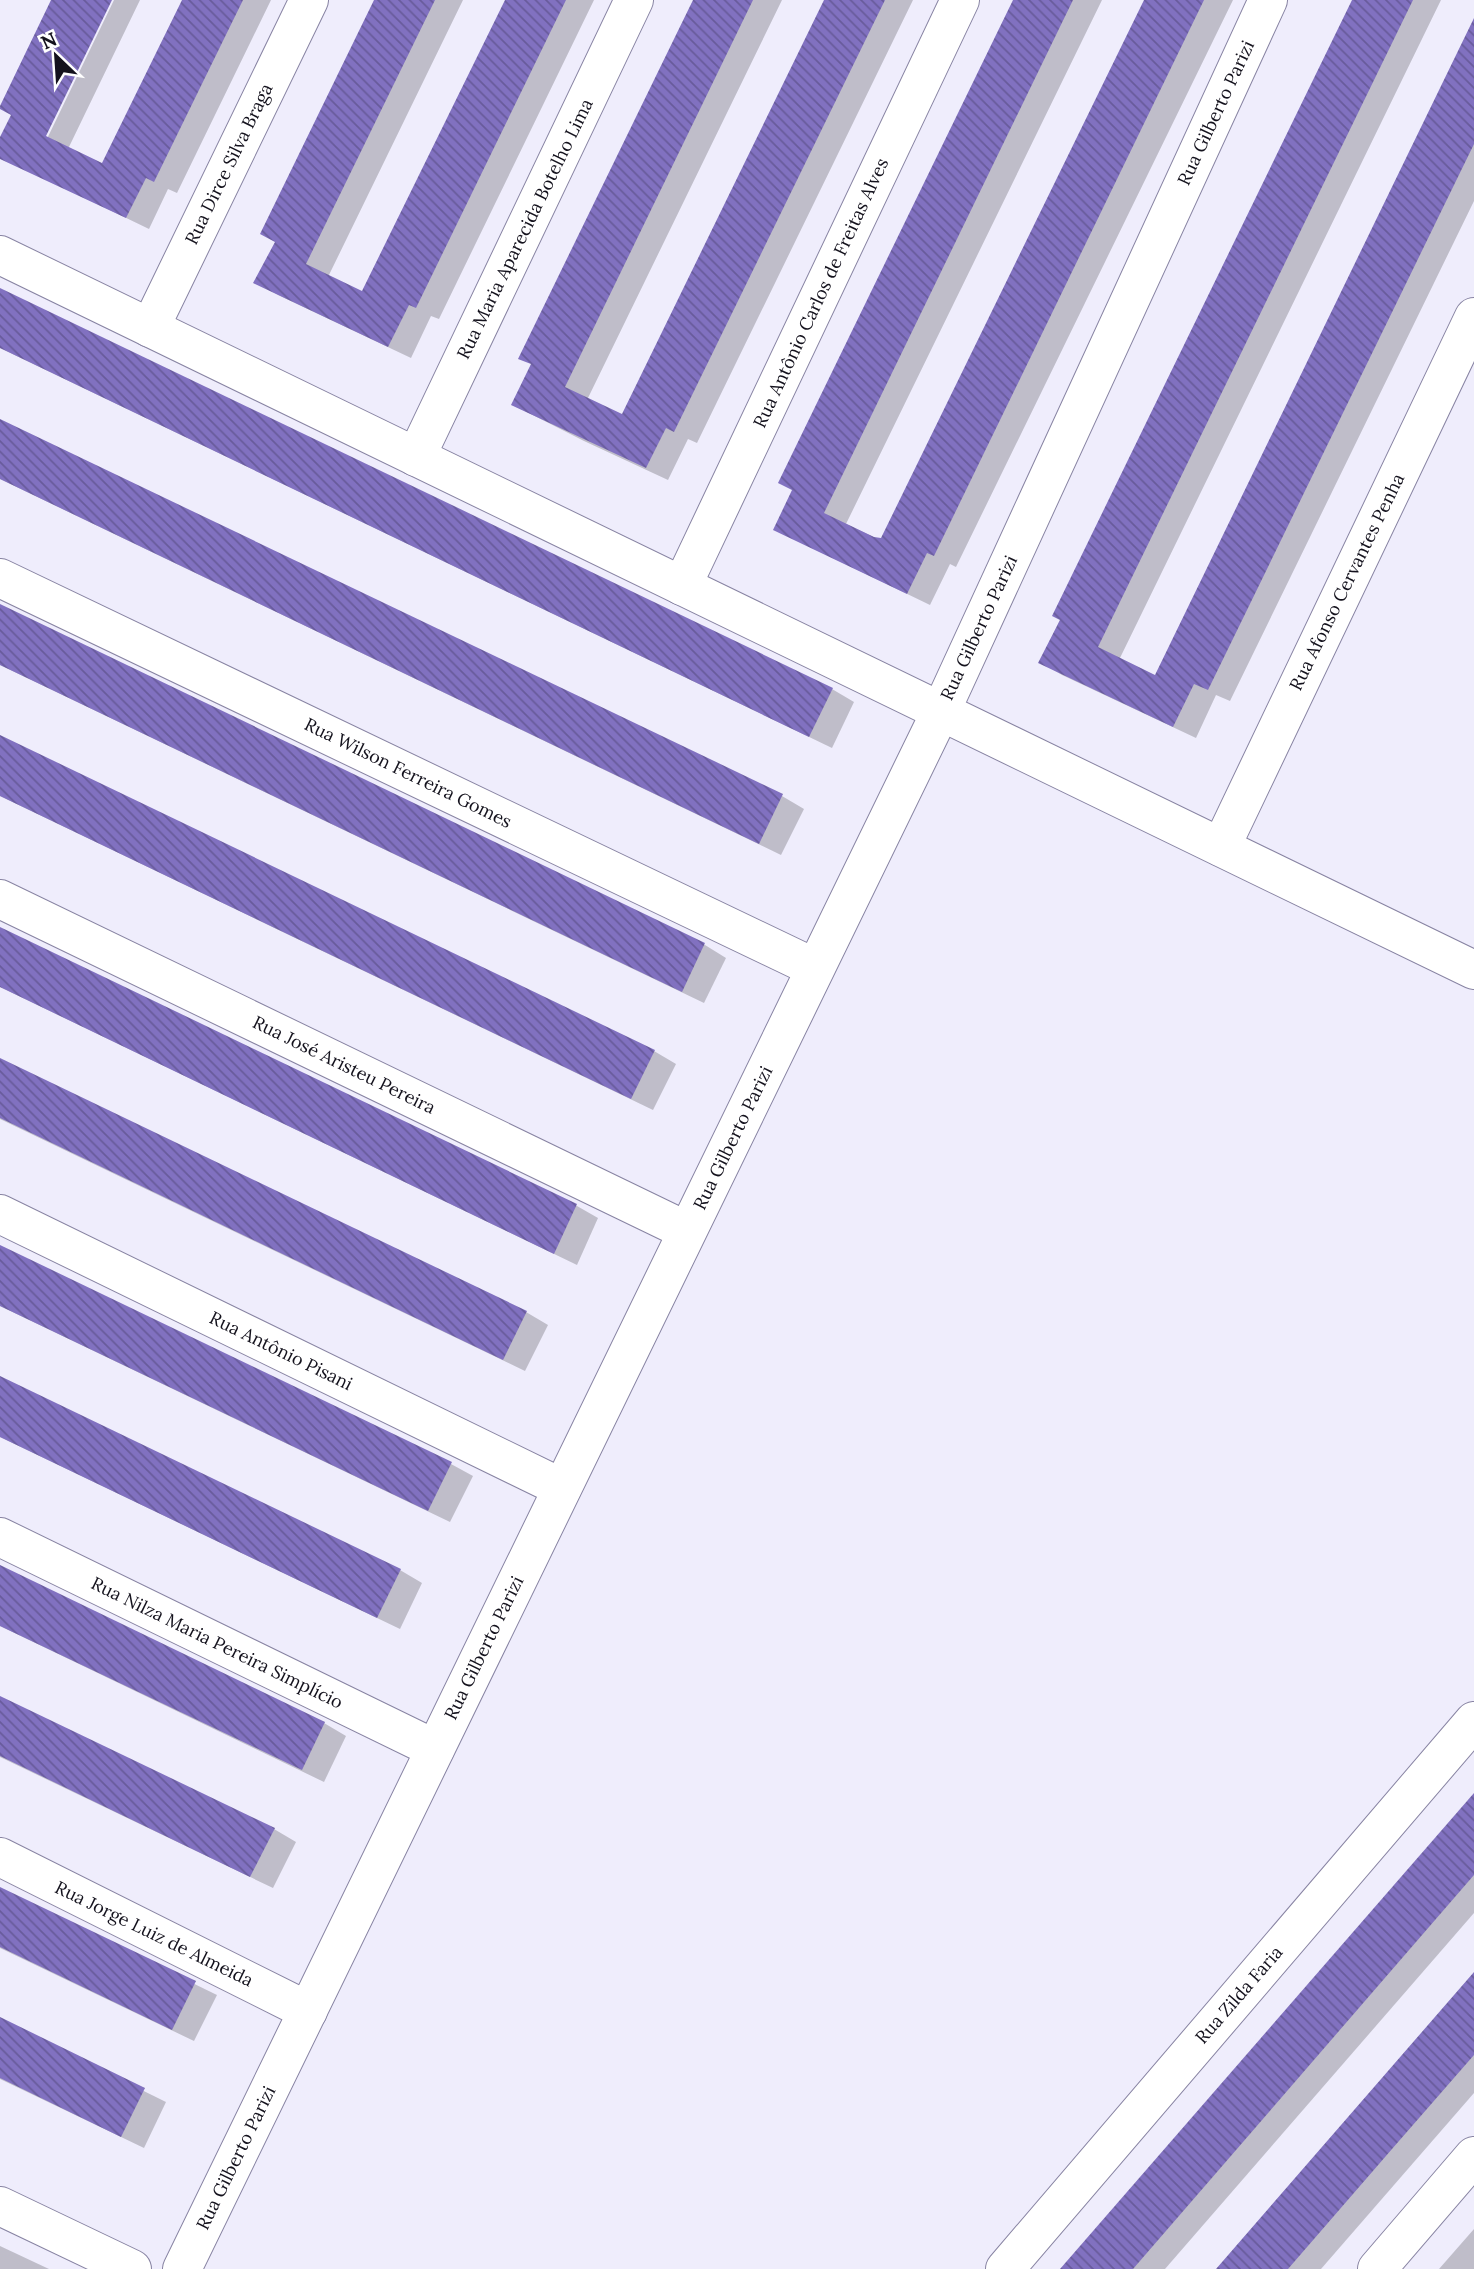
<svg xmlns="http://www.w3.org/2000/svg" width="1474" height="2269" font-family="Lora,serif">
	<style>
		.shadow { fill: #0003 }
		.building { fill: url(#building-back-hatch) }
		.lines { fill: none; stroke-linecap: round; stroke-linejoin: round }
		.street-casing { stroke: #8884a3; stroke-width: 40 }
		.secondary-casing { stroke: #8884a3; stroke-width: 40 }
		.street { stroke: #fff; stroke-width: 38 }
		.secondary { stroke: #fff; stroke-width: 38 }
		.labels { text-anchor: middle; stroke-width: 7; stroke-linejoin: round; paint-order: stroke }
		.street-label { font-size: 18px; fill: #14121d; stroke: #fff }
	</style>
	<defs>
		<pattern id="building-back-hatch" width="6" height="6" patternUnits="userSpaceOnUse" patternTransform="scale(1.75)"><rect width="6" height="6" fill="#8171c0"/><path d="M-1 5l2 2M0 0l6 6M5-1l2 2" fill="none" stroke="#685b9b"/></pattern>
	</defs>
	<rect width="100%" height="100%" fill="#efedfc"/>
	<g class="shadow">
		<path d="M 53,0 L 110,0 L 41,143 L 44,145 L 114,0 L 140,0 L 68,149 L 103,166 L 184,0 L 271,0 L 177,193 L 168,189 L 149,229 L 0,157 L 0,141 L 13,115 Z"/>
		<path d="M 376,0 L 463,0 L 328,277 L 363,294 L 507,0 L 594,0 L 439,319 L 431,316 L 411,358 L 278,295 L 256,283 L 276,242 Z"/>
		<path d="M 695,0 L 782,0 L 587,400 L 623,417 L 826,0 L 913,0 L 697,443 L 688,439 L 668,480 L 584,441 L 513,405 Z"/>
		<path d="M 1015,0 L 1102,0 L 846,524 L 882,541 L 1146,0 L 1233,0 L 956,567 L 950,564 L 930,605 L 775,530 Z"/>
		<path d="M 1354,0 L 1441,0 L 1119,660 L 1155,677 L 1474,23 L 1474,201 L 1230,701 L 1216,695 L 1196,738 L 1062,675 L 1040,662 Z"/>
		<path d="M 0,289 L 832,689 L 854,702 L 832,748 L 0,348 Z"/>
		<path d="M 0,420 L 782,796 L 804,809 L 781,855 L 0,479 Z"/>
		<path d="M 0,606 L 705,945 L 726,958 L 704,1003 L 0,665 Z"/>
		<path d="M 0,737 L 654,1051 L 676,1064 L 653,1110 L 0,796 Z"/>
		<path d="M 0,929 L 577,1206 L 598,1218 L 577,1265 L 0,987 Z"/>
		<path d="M 0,1060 L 526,1312 L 548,1325 L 525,1371 L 0,1119 Z"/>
		<path d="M 0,1247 L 451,1464 L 473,1476 L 450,1522 L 0,1306 Z"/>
		<path d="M 0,1378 L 400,1570 L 422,1583 L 400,1629 L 0,1437 Z"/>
		<path d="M 0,1567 L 324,1723 L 346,1736 L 324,1782 L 0,1626 Z"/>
		<path d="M 0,1698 L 274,1829 L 296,1842 L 273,1888 L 0,1757 Z"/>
		<path d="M 1474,1795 L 1474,1913 L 1165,2269 L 1062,2269 Z"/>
		<path d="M 0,1889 L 217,1995 L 194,2041 L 0,1948 Z"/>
		<path d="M 1474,1974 L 1474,2093 L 1321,2269 L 1218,2269 Z"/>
		<path d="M 0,2020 L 166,2102 L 144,2148 L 0,2079 Z"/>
		<path d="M 1474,2229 L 1474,2269 L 1439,2269 Z"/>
		<path d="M 0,2246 L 49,2269 L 0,2269 Z"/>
	</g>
	<g class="building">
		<path d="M 51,0 L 112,0 L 46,136 L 102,163 L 182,0 L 243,0 L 154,182 L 146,178 L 126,218 L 0,159 L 0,137 L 11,115 L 0,109 L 0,106 Z"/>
		<path d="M 374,0 L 435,0 L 306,264 L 362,291 L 505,0 L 566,0 L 416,308 L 409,305 L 388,347 L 253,283 L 275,242 L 260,234 Z"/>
		<path d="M 693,0 L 753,0 L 565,387 L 622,414 L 824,0 L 885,0 L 674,432 L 666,428 L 646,468 L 511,405 L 531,364 L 518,359 Z"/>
		<path d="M 1013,0 L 1073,0 L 824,513 L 874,537 L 881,538 L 1144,0 L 1204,0 L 934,556 L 927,553 L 907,594 L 773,530 L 792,490 L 778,483 Z"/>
		<path d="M 1352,0 L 1413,0 L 1098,647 L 1155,675 L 1474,18 L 1474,144 L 1208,690 L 1194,684 L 1173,727 L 1038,663 L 1060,620 L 1052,616 Z"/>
		<path d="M 0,288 L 833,688 L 809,737 L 0,348 Z"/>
		<path d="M 0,419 L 783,794 L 759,844 L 0,479 Z"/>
		<path d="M 0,604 L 705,943 L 682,992 L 0,665 Z"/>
		<path d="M 0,735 L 655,1050 L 631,1099 L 0,796 Z"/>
		<path d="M 0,927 L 577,1204 L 554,1254 L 0,987 Z"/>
		<path d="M 0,1058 L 527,1311 L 503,1360 L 0,1118 Z"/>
		<path d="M 0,1245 L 452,1462 L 428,1511 L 0,1306 Z"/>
		<path d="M 0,1376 L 401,1569 L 377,1618 L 0,1437 Z"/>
		<path d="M 0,1565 L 325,1722 L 302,1770 L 0,1626 Z"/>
		<path d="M 0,1696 L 275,1828 L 250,1877 L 0,1756 Z"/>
		<path d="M 1474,1793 L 1474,1875 L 1133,2269 L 1060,2269 Z"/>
		<path d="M 0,1887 L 196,1981 L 172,2030 L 0,1947 Z"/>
		<path d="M 1474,1972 L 1474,2055 L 1392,2149 L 1288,2269 L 1216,2269 Z"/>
		<path d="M 0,2017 L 145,2088 L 121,2137 L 0,2078 Z"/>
	</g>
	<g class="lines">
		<defs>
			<g id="street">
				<path d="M 150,328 L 309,0"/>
				<path d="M 416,457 L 634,0"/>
				<path d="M 0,578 L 815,968"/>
				<path d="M 682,586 L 960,0"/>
				<path d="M 1221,847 L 1474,317"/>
				<path d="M 0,899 L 687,1231"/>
				<path d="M 0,1214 L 562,1488"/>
				<path d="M 0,1537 L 435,1749"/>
				<path d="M 0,1857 L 308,2011"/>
				<path d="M 0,2206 L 132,2269"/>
				<path d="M 182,2269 L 941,711 L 1268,0"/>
				<path d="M 1005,2269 L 1474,1721"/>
				<path d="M 1377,2269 L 1474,2156"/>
			</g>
			<path id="secondary" d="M 0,255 L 1474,970"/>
		</defs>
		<use href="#street" class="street-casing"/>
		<use href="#secondary" class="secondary-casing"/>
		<use href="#street" class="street"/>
		<use href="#secondary" class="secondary"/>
	</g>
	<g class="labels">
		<g class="street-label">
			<text transform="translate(1216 113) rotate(-65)" y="6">Rua Gilberto Parizi</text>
			<text transform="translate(229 164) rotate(-64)" y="6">Rua Dirce Silva Braga</text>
			<text transform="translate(525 229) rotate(-64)" y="6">Rua Maria Aparecida Botelho Lima</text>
			<text transform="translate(821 293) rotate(-65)" y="6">Rua Antônio Carlos de Freitas Alves</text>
			<text transform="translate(1347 582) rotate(-64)" y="6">Rua Afonso Cervantes Penha</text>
			<text transform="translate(979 628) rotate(-65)" y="6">Rua Gilberto Parizi</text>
			<text transform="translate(408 773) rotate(26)" y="6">Rua Wilson Ferreira Gomes</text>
			<text transform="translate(344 1065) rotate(26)" y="6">Rua José Aristeu Pereira</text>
			<text transform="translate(733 1138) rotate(-64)" y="6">Rua Gilberto Parizi</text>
			<text transform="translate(281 1351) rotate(26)" y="6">Rua Antônio Pisani</text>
			<text transform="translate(217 1643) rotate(26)" y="6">Rua Nilza Maria Pereira Simplício</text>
			<text transform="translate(484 1648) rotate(-64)" y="6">Rua Gilberto Parizi</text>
			<text transform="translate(154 1934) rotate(26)" y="6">Rua Jorge Luiz de Almeida</text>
			<text transform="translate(1239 1995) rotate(-49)" y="6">Rua Zilda Faria</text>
			<text transform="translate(236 2158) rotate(-64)" y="6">Rua Gilberto Parizi</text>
		</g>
	</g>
	<g transform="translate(56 56) rotate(335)" stroke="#ffffff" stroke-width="5" paint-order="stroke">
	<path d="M0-5L12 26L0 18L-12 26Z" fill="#14121d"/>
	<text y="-10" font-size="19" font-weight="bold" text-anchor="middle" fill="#14121d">N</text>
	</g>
</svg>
